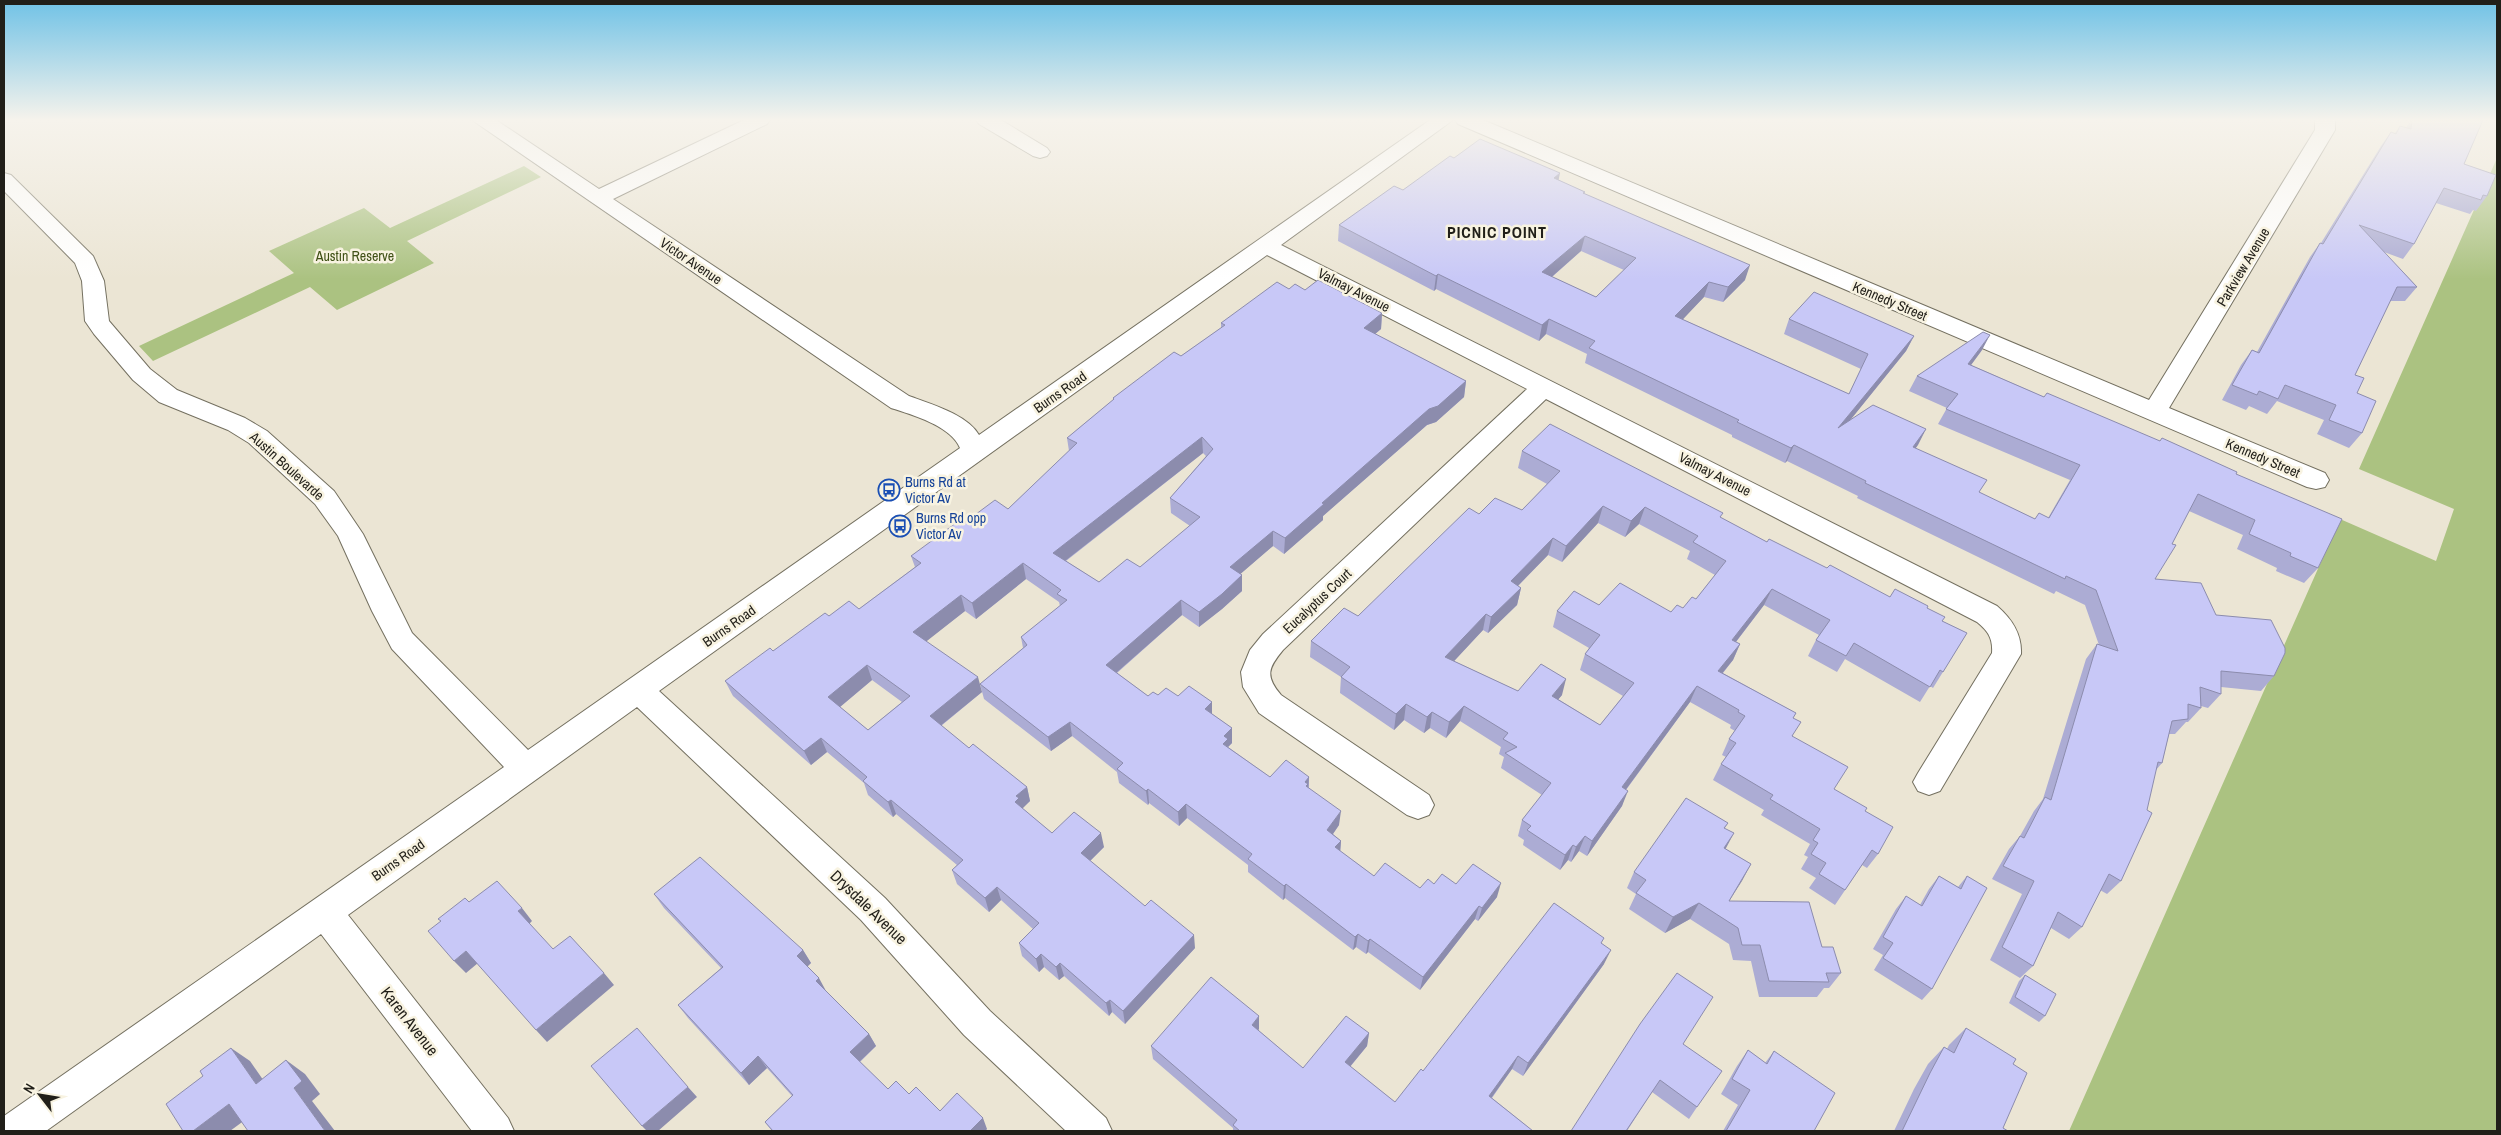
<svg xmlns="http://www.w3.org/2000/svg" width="2501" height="1135" font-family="'Archivo Narrow',sans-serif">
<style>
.green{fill:#abc281}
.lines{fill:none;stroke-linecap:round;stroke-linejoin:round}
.minor-casing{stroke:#747060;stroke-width:2}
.minor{fill:#fff;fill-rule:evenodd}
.wall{fill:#acacd4;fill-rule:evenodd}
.shaded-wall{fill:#8c8cad}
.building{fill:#c8c8f7;stroke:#8c8cad;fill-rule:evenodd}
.labels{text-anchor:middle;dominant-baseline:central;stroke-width:5;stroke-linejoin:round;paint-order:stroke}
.park-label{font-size:14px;fill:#405117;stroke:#f8f3e1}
.street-label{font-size:14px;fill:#211f19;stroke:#f8f3e1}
.transit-label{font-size:14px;fill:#164399;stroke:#f8f3e1;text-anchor:start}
.far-district-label{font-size:16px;font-weight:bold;letter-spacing:1px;fill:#211f19;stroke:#f8f3e1}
.near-street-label{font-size:16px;fill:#211f19;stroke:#f8f3e1}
</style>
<rect width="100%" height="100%" fill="#ebe5d4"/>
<path class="green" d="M2497,158V1131H2069L2340,519L2436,561L2454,509L2359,469Z
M524,166L541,177L407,241L434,263L337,310L310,287L153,361L139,346L294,273L269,251L364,208L390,228Z"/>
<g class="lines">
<g class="minor-casing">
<path id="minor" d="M472,120H496L599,189L744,120H770L767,124L613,199L909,396C930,404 967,414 979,435L1430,120H1453L1281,245L1997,606C2012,619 2022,634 2021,654L1940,791L1929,795L1918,791L1913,782L1918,773L1992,653C1993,638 1988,631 1977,622L1546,399L1283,650C1268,668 1265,676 1281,695L1429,795L1434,805L1429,815L1418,819L1407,815L1259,713L1243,687L1241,672L1250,650L1263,634L1527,389L1267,255L659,691L885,898L990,1011L1106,1118L1112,1131H1066L964,1035L861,920L637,707L348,915L508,1118L514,1131H472L321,934L46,1131H4V1116L504,767L392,649L372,611L338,536L315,504L249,443L228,430L159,402L133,380L94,334L85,321L82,281L75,263L4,191V173L11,175L93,256L104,281L109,321L150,369L177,390L245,418L267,431L334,491L363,534L412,633L528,750L960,448C951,426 913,415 891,408Z
M976,120H1001L1047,148L1050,152L1047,156L1040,158L1033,156L979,124Z
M1455,120H1483L2149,400L2315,130V120H2335V130L2169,408L2325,473L2329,480L2325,487L2316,489L2307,487L1458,124Z"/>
</g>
<use href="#minor" class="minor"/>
</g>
<path class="wall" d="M2411,120H2483L2464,164L2487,196L2476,211L2473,210L2470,214L2436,203L2414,244L2403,259L2384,252L2417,287L2405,301H2390L2355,375L2362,433L2349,448L2317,434L2324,420L2277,401L2267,414L2249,406L2246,410L2222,400L2241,365L2252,350L2257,352L2310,257L2320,243H2321L2381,146L2391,132L2395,133L2400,126L2406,128Z
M1454,158L1559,180L1745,280L1723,302L1704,297L1682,319L1849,394L1861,369L1784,334L1789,319L1914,336L1906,351L1850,420L1926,429L1915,449L1980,493L2035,519L2048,518L2070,480L1938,424L1947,408L1909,391L1917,376L1982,350L1971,365L2044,397L2236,474L2318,568L2304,583L2276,571L2277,568L2237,549L2243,535L2189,511L2172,544L2155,579L2216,615L2274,676L2261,691L2221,687V694L2208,708L2201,706V708L2188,722H2186L2175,734H2169L2162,763L2156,770L2121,881L2107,894L2100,890L2082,927L2069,939L2051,928L2033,966L2020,978L1990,960L2022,894L1992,879L2009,849L2020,836L2034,811L2043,799L2086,659L2097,644L2099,645L2085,605L2056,591L2054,594L1857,498L1858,496L1787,461L1785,463L1732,437V435L1585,363L1587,354L1546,334L1539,341L1436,289L1434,291L1338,241L1339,225L1403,190ZM1581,251L1624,270L1596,297L1552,277Z
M1289,289L1305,290L1382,313L1381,329L1375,334L1466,381L1464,397L1436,422L1427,425L1323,516V520L1284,554L1273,546L1240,574L1242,591L1222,609L1199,627L1182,615L1117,673L1148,696L1158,695L1178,696L1212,714L1232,728V743L1228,747L1270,777H1309V788L1339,825L1333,834L1341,841L1340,851L1374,876L1420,888L1434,884H1456L1497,897L1478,921L1475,919L1420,990L1368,952L1366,954L1356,947L1353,950L1285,898L1283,900L1248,872V865L1187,818L1179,826L1149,803L1148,805L1119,783L1117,772L1072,736L1051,751L984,699L980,684L1023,648L1021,637L1060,606L1059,602L1026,579L976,619L965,611L926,641L982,692L941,726L969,748L1027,787L1030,801L1022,808L1052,833L1104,847L1090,861L1195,948L1125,1024L1112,1012L1109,1016L1064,976L1059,980L1044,967L1039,972L1022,956L1019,943L1033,929L1001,900L989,912L957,884L952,870L957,865L896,814L893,817L868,795L864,783L827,752L811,765L733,696L725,681L829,616L859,609L915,567L911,556L964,523L1008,509L1069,451L1067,438L1113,400V398L1181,356L1221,328V323ZM1203,453L1206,456L1170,498L1171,513L1190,526L1140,567L1099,582L1066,561ZM872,680L902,702L868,730L840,707Z
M1522,451L1721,518L1767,542L1890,597L1927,608L1942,621L1967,633L1933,688L1930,686L1920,702L1845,659L1837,672L1808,656L1816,640L1819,635L1764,605L1736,642L1740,644L1733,660L1723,673L1796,713L1793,718V737L1834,789L1865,811L1878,854L1867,868L1862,865L1835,905L1809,888L1816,878L1801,869L1808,857L1804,855L1810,844L1761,815L1764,810L1713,780L1721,764L1726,757L1722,755L1729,739L1735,731L1730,728L1731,725L1690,702L1626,790L1622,806L1587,856L1579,851L1571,862L1568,860L1560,870L1523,845L1524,840L1518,836L1522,820L1542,795L1501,768L1504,757L1499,754L1501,747L1460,721L1446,738L1430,728L1424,733L1404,720L1394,730L1340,693L1341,677L1310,657L1311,641L1358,616L1479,514L1522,510L1547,484L1518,468ZM1598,523L1625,537L1639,524L1690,551L1687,559L1715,575L1696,599L1683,608L1671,612L1599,605L1557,611L1553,627L1589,648L1585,654L1580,670L1623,696L1600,725L1558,699L1562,695L1518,691L1454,661L1483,630L1488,633L1517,605L1521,588L1518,586L1548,555L1562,562Z
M1728,823L1725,828L1726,849L1751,864L1729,901L1822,947L1841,973L1829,988H1824L1817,997H1759L1751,961L1733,960L1729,944L1690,919L1665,933L1629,909L1636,894L1627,888L1634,872Z
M1939,876L1958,887L1967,876L1932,989L1922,1000L1874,970L1883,955L1873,949L1896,909L1906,896L1920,905L1929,889Z
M654,894L803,950L811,963L807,966L826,991L869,1034L876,1046L860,1062L888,1089L909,1094L940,1111L987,1129L985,1131H772L765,1122L792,1096L767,1068L749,1085L688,1018L678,1005L721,968L664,908Z
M1602,943L1604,964L1523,1076L1512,1069L1492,1098L1533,1131H1233V1128L1153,1059L1151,1046L1259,1029L1258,1030L1303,1068L1369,1033L1367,1046L1350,1067L1395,1102L1423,1071Z
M2025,975L2045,1016L2039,1022L2009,1003L2019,981Z
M1966,1028L2013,1064L2003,1128L2008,1131H1894L1914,1089L1928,1064L1944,1047L1947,1049L1949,1045Z
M1683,1044L1697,1107L1689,1119L1652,1092L1627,1131H1571Z
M1748,1050L1765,1063L1774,1051L1814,1131H1723L1738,1105L1721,1094L1737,1066Z"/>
<path class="shaded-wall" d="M1560,173L1557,188L1554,178Z
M1585,236L1581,251L1539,288L1542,272Z
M1750,265L1745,280L1723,302L1728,287Z
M1438,274L1436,289L1434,291L1436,276Z
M1709,282L1704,297L1671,332L1675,316Z
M1382,313L1381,329L1363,344L1364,328Z
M1549,319L1546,334L1539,341L1542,325Z
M1990,335L1982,350L1960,380L1968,364Z
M1914,336L1906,351L1831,444L1838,428Z
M1466,381L1464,397L1436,422L1427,425L1323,516V520L1284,554L1285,538L1322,503L1429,409Z
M1926,429L1918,445L1905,463L1913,447Z
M1202,437L1203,453L1056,568L1053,553Z
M1794,445L1787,461L1785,463L1791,448Z
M1603,506L1598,523L1562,562L1566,546Z
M1645,507L1639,524L1625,537L1631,521Z
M1273,531V546L1230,583V567Z
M1553,538L1548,555L1507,597L1511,581Z
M1023,563L1026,579L976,619L972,603Z
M1242,575V591L1222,609L1199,627V612Z
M1521,588L1517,605L1488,633L1491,617Z
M1772,589L1764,605L1725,656L1732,640Z
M961,595L965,611L918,648L913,632Z
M1181,600L1182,615L1108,680L1106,665Z
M1486,614L1483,630L1443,673L1445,657Z
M1740,644L1733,660L1711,687L1718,671Z
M867,665L872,680L834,712L828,697Z
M978,677L982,692L934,731L930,716Z
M1566,679L1562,695L1548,712L1552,696Z
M1697,686L1690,702L1616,803L1622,787Z
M1212,702V717L1205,709Z
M1406,704L1404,720L1394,730L1396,714Z
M1464,706L1460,721L1446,738L1449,722Z
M1432,712L1430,728L1424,733L1427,717Z
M1070,722L1072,736L1051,751L1048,737Z
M1232,728V743L1228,747L1223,744L1224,736Z
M821,738L827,752L811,765L804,751Z
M1309,777L1308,791L1305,782Z
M1027,787L1030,801L1022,809L1015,802L1016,796Z
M1148,789L1149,803L1148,805L1146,791Z
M1628,791L1622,806L1587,856L1592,841Z
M891,800L896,814L893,817L888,802Z
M1186,804L1187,818L1179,826L1178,812Z
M1341,811L1339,825L1326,844L1327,830Z
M1101,833L1104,847L1084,867L1081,853Z
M1734,833L1725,850L1724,848Z
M1585,836L1579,851L1571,862L1576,847Z
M1341,841L1340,855L1335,847Z
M1573,845L1568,860L1560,870L1565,855Z
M1751,864L1742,881L1719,917L1729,901Z
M1501,883L1497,897L1478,921L1482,908Z
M1286,884L1285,898L1283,900L1284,886Z
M997,887L1001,900L989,912L985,898Z
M1699,903L1690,919L1665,933L1673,917Z
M1479,906L1475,919L1420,990L1423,977Z
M522,908L532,921L529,924L518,911Z
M1358,934L1356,947L1353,950L1355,937Z
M1194,935L1195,948L1125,1024L1123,1011Z
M1370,939L1368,952L1366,954L1368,941Z
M803,950L811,963L805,969L797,956Z
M1611,950L1604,964L1523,1076L1528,1063Z
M466,951L478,963L466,973L454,961Z
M1041,954L1044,967L1039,972L1036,959Z
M1060,963L1064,976L1059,980L1056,967Z
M604,973L614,985L547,1042L536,1030Z
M819,978L826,991L816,981Z
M1110,1000L1112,1012L1109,1016L1106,1003Z
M1259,1016V1029L1252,1039V1025Z
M1369,1033L1367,1046L1343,1075L1345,1062Z
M869,1034L876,1046L857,1064L850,1052Z
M231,1048L250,1061L275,1097L256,1084Z
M758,1056L767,1068L749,1085L741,1073Z
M1518,1056L1512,1069L1484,1108L1489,1096Z
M286,1060L305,1074L320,1094L312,1101L335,1131H325L294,1088Z
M688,1087L697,1097L658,1131H647L642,1126Z
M229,1104L249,1117L230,1131H193Z
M983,1118L987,1129L985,1131H970Z"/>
<path class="building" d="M2412,120H2483L2464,164L2496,175L2487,196L2483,195L2481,200L2444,188L2414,244L2359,225L2417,287H2397L2355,375L2364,378L2357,393L2376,401L2362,433L2329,420L2336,405L2285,385L2278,399L2259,391L2257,395L2232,385L2252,350L2259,353L2320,243L2323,244L2391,132L2396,134L2400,126L2411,129Z
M1480,139L1560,173L1554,178L1585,192L1583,193L1750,265L1728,287L1709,282L1675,316L1849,394L1868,354L1789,319L1814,292L1914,336L1838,428L1873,405L1926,429L1913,447L1987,480L1979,492L2035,519L2039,513L2049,518L2080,465L1946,409L1958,394L1917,376L1983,332L1990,335L1968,364L2044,397L2047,393L2160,441L2162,438L2237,472L2236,474L2342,519L2318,568L2290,556L2291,553L2249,534L2255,520L2198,494L2172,544L2176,545L2155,579L2201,583L2216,615L2271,620L2285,648V653L2274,676L2221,671V694L2200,687L2201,708L2188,704V719L2172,721L2162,763L2158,762L2147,810L2152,813L2121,881L2109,874L2082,927L2058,912L2033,966L2002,947L2034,881L2003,866L2020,836L2024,838L2045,797L2051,800L2097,644L2118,651L2096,590L2066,576L2065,579L1865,483L1866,481L1794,445L1791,448L1737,422L1739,420L1589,348L1595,341L1549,319L1542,325L1438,274L1436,276L1339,225L1394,186L1403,190L1450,156L1454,158ZM1585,236L1636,258L1596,297L1542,272Z
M1318,280L1382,313L1364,328L1466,381L1438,406L1429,409L1322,503L1324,504L1285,538L1273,531L1230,567L1242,575L1222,594L1199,612L1181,600L1106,665L1148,696L1153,692L1158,695L1166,688L1178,696L1189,686L1212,702L1205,709L1232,728L1224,736L1228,739L1223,744L1270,777L1286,760L1309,777L1305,782L1308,784L1306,786L1341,811L1327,830L1341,841L1335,847L1374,876L1385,863L1420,888L1428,879L1434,884L1442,874L1456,884L1473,864L1501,883L1482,908L1479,906L1423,977L1370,939L1368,941L1358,934L1355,937L1286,884L1284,886L1248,859L1252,854L1186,804L1178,812L1148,789L1146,791L1117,769L1123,763L1070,722L1048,737L980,684L1027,645L1021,637L1067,600L1057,594L1061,590L1023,563L972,603L961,595L913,632L978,677L930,716L969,748L973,744L1027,787L1016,796L1019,798L1015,802L1052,833L1074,812L1101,833L1081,853L1145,906L1151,900L1194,935L1123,1011L1110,1000L1106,1003L1060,963L1056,967L1041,954L1036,959L1019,943L1039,923L997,887L985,898L952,870L963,860L891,800L888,802L863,781L867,777L821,738L804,751L725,681L770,648L773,651L825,613L829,616L849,601L859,609L921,563L911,556L960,520L964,523L995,500L1008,509L1077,443L1067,438L1114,399L1113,398L1174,352L1181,356L1225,325L1221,323L1277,282L1289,289L1295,284L1305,290ZM1202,437L1213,449L1170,498L1200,517L1140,567L1127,559L1099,582L1053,553ZM867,665L910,696L868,730L828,697Z
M1550,424L1723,513L1720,517L1767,542L1769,539L1827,568L1830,565L1890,597L1895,589L1928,606L1927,608L1945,617L1942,621L1967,633L1943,672L1940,670L1930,687L1854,643L1846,656L1816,640L1830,620L1772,589L1732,640L1740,644L1718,671L1796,713L1793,718L1801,722L1792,736L1848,767L1834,789L1867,808L1865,811L1893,827L1878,854L1872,850L1845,890L1819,874L1826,863L1811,854L1818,843L1813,840L1820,829L1770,799L1773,795L1721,764L1736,743L1729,739L1745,716L1738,712L1739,710L1697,686L1622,787L1628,791L1592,841L1585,836L1576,847L1573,845L1565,855L1527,830L1531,826L1522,820L1551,783L1505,753L1517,747L1503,739L1508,733L1464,706L1449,722L1432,712L1427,717L1406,704L1396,714L1341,677L1350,667L1311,641L1344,608L1358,616L1469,508L1479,514L1495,498L1522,510L1560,471L1522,451ZM1603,506L1631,521L1645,507L1698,536L1693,542L1726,561L1696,599L1692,597L1683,608L1677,605L1671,612L1620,583L1599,605L1574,591L1557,611L1600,635L1585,654L1634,683L1600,725L1552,696L1566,679L1541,664L1518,691L1445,657L1486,614L1491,617L1521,588L1511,581L1553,538L1566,546Z
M1686,798L1728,823L1724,828L1734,833L1724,848L1751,864L1729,901L1809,902L1822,947H1833L1841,973H1826L1829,982L1769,981L1760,945H1742L1738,928L1699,903L1673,917L1636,893L1646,880L1634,872Z
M700,857L803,950L797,956L819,978L816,981L869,1034L850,1052L888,1089L896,1081L909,1094L916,1087L940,1111L957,1093L983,1118L970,1131H773L765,1122L793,1095L758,1056L741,1073L678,1005L723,967L654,894Z
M1939,876L1961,889L1967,876L1987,888L1932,989L1883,958L1893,943L1883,937L1906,896L1922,906Z
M497,881L522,908L518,911L553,949L570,936L604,973L536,1030L466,951L454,961L428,931L441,921L438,919L465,898L469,902Z
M1554,903L1604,938L1601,943L1611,950L1528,1063L1518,1056L1489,1096L1533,1131H1456L1455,1130L1454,1131H1240L1233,1125L1237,1120L1151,1046L1211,977L1259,1016L1252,1025L1303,1068L1346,1016L1369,1033L1345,1062L1395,1102L1421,1069L1423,1071Z
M1677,973L1713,997L1683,1044L1722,1071L1697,1107L1660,1080L1626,1131H1571L1640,1024Z
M2025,975L2056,994L2045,1016L2015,997Z
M637,1028L688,1087L642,1126L591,1066Z
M1966,1028L2016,1059L2013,1064L2027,1073L2003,1128L2008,1131H1902L1930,1073L1944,1047L1954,1053Z
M231,1048L256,1084L286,1060L302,1081L294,1088L325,1131H248L229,1104L193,1131H183L166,1104L203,1076L200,1071Z
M1748,1050L1767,1064L1774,1051L1835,1093L1814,1131H1726L1750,1090L1732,1079Z"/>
<linearGradient id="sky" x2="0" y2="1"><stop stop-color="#70c2e6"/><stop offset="0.43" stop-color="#f6f3ec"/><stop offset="1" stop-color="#f6f3ec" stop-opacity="0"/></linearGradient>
<rect width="2501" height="279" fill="url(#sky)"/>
<defs>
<g id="bus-ring" transform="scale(1.125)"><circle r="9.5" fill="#f8f3e1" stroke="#1a4fb4" stroke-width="1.5"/><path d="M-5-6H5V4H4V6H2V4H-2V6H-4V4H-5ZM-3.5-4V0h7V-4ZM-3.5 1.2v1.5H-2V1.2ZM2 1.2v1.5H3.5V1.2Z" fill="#1a4fb4"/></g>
</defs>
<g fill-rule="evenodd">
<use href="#bus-ring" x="889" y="490"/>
<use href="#bus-ring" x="900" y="526"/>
</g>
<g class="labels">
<g class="park-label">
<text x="355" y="256">Austin Reserve</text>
</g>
<g class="street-label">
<text transform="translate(691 261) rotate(34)">Victor Avenue</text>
<text transform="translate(2243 267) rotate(-59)">Parkview Avenue</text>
<text transform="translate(1354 290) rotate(27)">Valmay Avenue</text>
<text transform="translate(1890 301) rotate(23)">Kennedy Street</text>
<text transform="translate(1060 392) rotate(-35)">Burns Road</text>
<text transform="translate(2263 458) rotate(23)">Kennedy Street</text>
<text transform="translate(287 466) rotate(42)">Austin Boulevarde</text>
<text transform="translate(1715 474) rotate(27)">Valmay Avenue</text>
<text transform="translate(1317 601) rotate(-43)">Eucalyptus Court</text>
<text transform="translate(729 626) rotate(-35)">Burns Road</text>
<text transform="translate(398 860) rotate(-35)">Burns Road</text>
</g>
<g class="transit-label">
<text x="905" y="482">Burns Rd at<tspan x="905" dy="16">Victor Av</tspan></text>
<text x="916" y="518">Burns Rd opp<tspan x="916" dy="16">Victor Av</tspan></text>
</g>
<g class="far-district-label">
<text x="1497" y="232">PICNIC POINT</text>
</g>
<g class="near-street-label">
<text transform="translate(869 907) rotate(44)">Drysdale Avenue</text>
<text transform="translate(410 1021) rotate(52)">Karen Avenue</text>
</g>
</g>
<rect width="2501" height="1135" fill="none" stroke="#211f19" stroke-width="10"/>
<g transform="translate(40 1095) rotate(301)" stroke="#f8f3e1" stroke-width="4" paint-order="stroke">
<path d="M0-4L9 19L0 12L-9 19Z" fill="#211f19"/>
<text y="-8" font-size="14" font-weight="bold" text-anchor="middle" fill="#211f19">N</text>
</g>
</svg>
